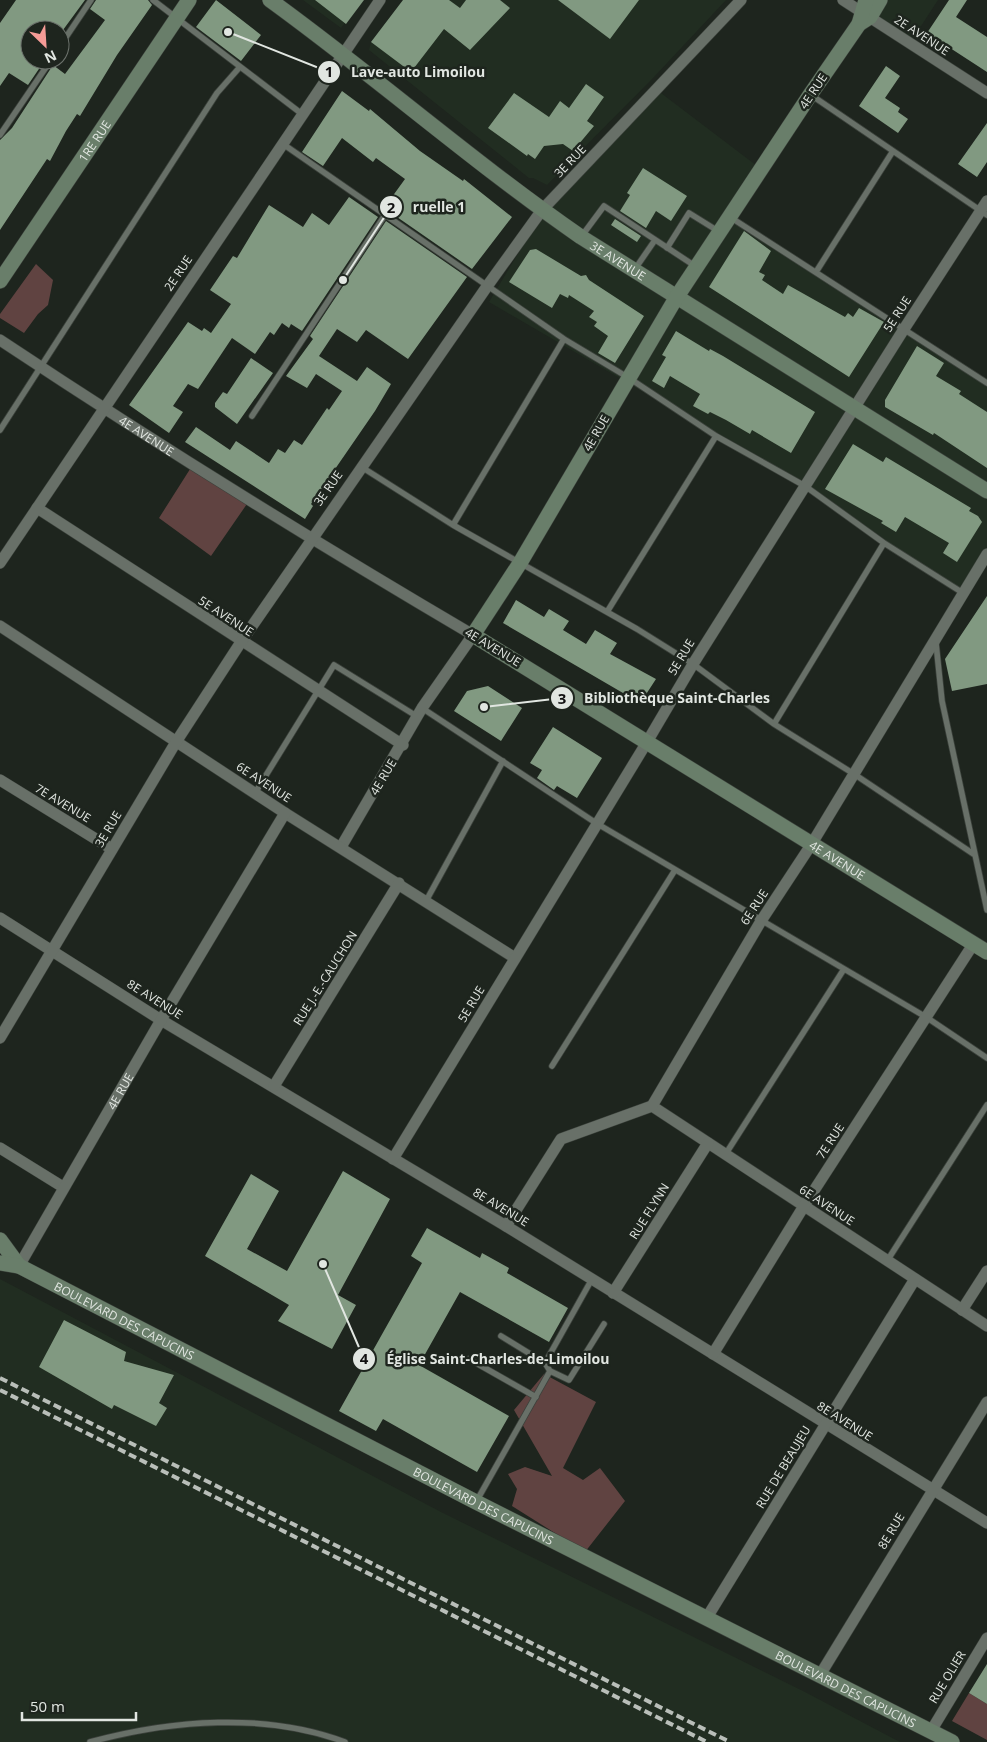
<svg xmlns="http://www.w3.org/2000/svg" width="987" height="1742" font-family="'Open Sans',sans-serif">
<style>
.built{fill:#212d21}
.green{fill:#604341}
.building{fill:#819981}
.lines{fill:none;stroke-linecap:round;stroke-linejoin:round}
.lane-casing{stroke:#3c423c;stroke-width:7}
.street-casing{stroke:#3c423c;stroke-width:12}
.secondary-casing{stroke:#3c423c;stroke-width:16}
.lane{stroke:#687068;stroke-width:5.5}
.street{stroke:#687068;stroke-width:11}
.secondary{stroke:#697e6a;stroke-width:15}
.rail{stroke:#b9beb9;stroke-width:4;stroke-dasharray:8 4;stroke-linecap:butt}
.labels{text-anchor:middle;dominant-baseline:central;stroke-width:5;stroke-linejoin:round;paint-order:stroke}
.street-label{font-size:12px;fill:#e1e6e1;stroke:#1e251e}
.leader{fill:none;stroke:#e1e6e1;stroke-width:2}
.callout-dot{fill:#e1e6e1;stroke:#1e251e;stroke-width:2}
.mark-label{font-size:15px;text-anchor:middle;font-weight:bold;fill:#111}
.callout-label{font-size:14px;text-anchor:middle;font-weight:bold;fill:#e1e6e1;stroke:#1e251e;stroke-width:5;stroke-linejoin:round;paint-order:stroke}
</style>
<rect width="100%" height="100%" fill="#1e251e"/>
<path class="built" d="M303,0H363L341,28Z
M403,0H726L653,78L547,185L533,178H529L369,50L371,42Z
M880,0H938L910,43L870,17Z
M657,90L761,169L730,216L987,383V553L962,591L884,543L805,486L489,302L543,212Z
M0,1279L441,1512L805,1692L900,1742H0Z"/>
<path class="green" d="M36,264L53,280L48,305L38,314L24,333L0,318V314Z
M192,466L249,501L211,556L159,518Z
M544,1374L596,1402L563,1468L583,1480L600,1468L625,1501L585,1552L512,1506L517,1489L508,1474L525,1467L552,1476L514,1410Z
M969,1693L987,1704V1740L952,1721Z"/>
<path class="building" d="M16,0H85L63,30H30V60H45L28,85L9,73L0,86V23Z
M96,0H148L152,5L117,55L80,116L77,114L66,131L50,161L47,159L0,230V140L12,128L53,65L65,74L105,20L90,9Z
M216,0L261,35L241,61L196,27Z
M315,0H364L346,24Z
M403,0H449L460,8L466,0H500L510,8L470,50L444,29L411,72L371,42Z
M558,0H639L610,39Z
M949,0H967L956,17L987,37V72L927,33Z
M886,66L900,76L885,98L900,108L898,112L908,119L898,133L859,106Z
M586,84L604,97L587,121L594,126L573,151L563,144L544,146L535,159L528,154L527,156L488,128L514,93L549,117L560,101L569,108Z
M342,91L369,111L370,109L420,151L463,181L464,179L512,217L472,269L384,208L405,179L376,158L373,162L342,138L323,166L302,152Z
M987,123V162L977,177L958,164Z
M643,168L687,196L671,221L656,211L646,228L620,211L630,195L627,193Z
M349,197L378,217L302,331L291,324L289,328L282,323L274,335L270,332L255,354L232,338L198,389L188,384L173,406L183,412L169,433L129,405L188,322L202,331L204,328L211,333L231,304L210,290L233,256L237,258L269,205L303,227L312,213L329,225Z
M615,219L641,236L637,242L611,225Z
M386,221L467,277L408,359L366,330L357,342L337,329L319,356L357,381L367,367L391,384L375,411L311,504L313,506L305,519L185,442L196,427L230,450L236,441L269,463L278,449L285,453L294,440L302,445L327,408L329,410L342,391L316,374L307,388L286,376L313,339L310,336Z
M744,231L771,251L759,272L765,275L762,280L783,294L788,285L845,317L848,313L853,317L859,308L884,322L849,377L709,287Z
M536,249L581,276L586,275L589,280L644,316L615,363L598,353L608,336L594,326L597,322L589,317L594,311L569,295L568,298L560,294L552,308L509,282L530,250Z
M676,331L709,351L710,349L723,356L815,412L791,453L752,430L750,434L726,420L710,412L708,414L693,406L700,394L670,376L664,388L652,381L666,357L662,355Z
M917,346L944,363L936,376L961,391L959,394L987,412V468L934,433L933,435L885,407V400Z
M251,358L273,373L237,424L215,407V403L223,392L227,394Z
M853,444L883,462L886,457L971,508L969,511L978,516L982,522L957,562L943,553L949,543L905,517L896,532L881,523L883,521L825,489Z
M987,596V684L952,691L945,659Z
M516,600L544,617L549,609L569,621L563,630L586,644L595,630L617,643L610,654L656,679L643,699L635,700L503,623Z
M488,686L522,708L501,741L454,711L467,691Z
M553,727L602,758L577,798L557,786L554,790L537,778L542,770L530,763Z
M343,1171L390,1199L338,1295L356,1305L332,1349L278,1321L289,1305L205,1256L251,1174L279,1191L247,1249L287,1271Z
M427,1228L480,1258L482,1253L509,1268L507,1273L568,1308L549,1342L460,1292L419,1365L509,1416L477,1472L383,1419L376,1431L339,1411L422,1263L411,1256Z
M64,1320L126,1352L124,1361L174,1375L159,1403L167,1408L156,1426L114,1405L112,1409L39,1367Z
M987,1664V1704L969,1693Z"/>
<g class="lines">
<g class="lane-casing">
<path id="lane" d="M153,0L302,114
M60,46L91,0
M811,95L987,215
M0,135L51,60
M283,144L564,339L629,378L716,436L805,486L884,543L963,593
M730,217L987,383
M581,237L604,206L695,266
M667,248L689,213L718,231
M635,269L655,240
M816,272L893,151
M252,416L385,215
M0,430L217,93L239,68
M360,466L453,525L637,629L693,664L774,724L854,774L975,855
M453,525L564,339
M607,612L716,436
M936,643L942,701L987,910
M422,708L596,823L926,1017L987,1058
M774,724L884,543
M255,793L334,665L418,717
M426,901L503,761
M552,1066L675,870
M725,1155L844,969
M887,1261L987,1105
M501,1336L545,1363
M469,1359L536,1397
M550,1371L569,1380L604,1324
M476,1502L550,1371L545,1363L592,1279
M90,1742C171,1720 265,1712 345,1742"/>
</g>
<g class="street-casing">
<g id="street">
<path d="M843,0L987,93"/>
<path id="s1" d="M0,340C155,443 313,541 473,635L422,708L341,847"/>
<path d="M37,508L403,745"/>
<path d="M0,563L380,0"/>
<path d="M0,626L285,813L515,958"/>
<path d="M0,780L112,849"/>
<path d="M0,918L161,1020L506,1226L987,1523"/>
<path d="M0,1038L176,742L241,642L488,285L542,210L741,0"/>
<path d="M274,1086L399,883"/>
<path d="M652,1106L987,1326"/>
<path d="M0,1148L63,1187"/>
<path d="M393,1159L647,742L693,664L904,329L987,201"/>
<path d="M506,1226L561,1139L652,1106L761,921L811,845L987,554"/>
<path id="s2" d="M19,1266L161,1020L285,813"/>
<path d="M613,1293L708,1143"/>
<path d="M962,1310L987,1271"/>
<path d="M713,1354L804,1206L974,943"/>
<path d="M706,1619L915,1279"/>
<path d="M820,1675L987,1402"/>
<path d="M931,1731L987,1638"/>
</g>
</g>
<g class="secondary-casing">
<g id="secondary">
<path id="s3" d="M270,0C375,76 474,163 581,237L987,491"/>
<path id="s4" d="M880,0L870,17L859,24L810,95L676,298L520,563L473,635L987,952"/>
<path d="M859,24L866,0"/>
<path id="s5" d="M0,281L189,0"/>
<path d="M0,1240L19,1266"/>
<path id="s6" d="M0,1263L19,1266L476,1502L952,1742"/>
</g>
</g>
<use href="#lane" class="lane"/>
<use href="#street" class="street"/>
<use href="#secondary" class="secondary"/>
<path class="rail" d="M0,1378L730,1742
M0,1390L707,1742"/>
</g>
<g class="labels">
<g class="street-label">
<text transform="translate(922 35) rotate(33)">2E AVENUE</text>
<text transform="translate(813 91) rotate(-56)">4E RUE</text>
<text stroke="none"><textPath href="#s5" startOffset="169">1RE RUE</textPath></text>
<text transform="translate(570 161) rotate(-46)">3E RUE</text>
<text stroke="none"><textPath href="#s3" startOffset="435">3E AVENUE</textPath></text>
<text transform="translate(178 273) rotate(-56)">2E RUE</text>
<text transform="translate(897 314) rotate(-57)">5E RUE</text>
<text transform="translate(596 433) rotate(-60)">4E RUE</text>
<text stroke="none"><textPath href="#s1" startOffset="175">4E AVENUE</textPath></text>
<text transform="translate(328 488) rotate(-55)">3E RUE</text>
<text transform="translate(226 616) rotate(33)">5E AVENUE</text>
<text transform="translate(493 647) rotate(31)">4E AVENUE</text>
<text transform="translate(681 657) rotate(-59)">5E RUE</text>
<text transform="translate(383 777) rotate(-59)">4E RUE</text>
<text transform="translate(264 782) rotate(33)">6E AVENUE</text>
<text transform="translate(63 803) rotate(31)">7E AVENUE</text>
<text transform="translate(108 829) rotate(-59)">3E RUE</text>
<text stroke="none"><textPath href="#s4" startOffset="1184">4E AVENUE</textPath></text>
<text transform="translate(754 907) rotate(-57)">6E RUE</text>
<text transform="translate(325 978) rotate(-58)">RUE J.-E.-CAUCHON</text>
<text transform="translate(155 999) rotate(32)">8E AVENUE</text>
<text transform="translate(471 1004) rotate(-59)">5E RUE</text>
<text stroke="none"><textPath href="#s2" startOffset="202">4E RUE</textPath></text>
<text transform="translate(830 1141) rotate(-57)">7E RUE</text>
<text transform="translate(827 1205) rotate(33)">6E AVENUE</text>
<text transform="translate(501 1207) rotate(31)">8E AVENUE</text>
<text transform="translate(649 1211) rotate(-58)">RUE FLYNN</text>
<text stroke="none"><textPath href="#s6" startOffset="138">BOULEVARD DES CAPUCINS</textPath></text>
<text transform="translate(845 1421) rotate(32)">8E AVENUE</text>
<text transform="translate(783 1467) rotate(-59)">RUE DE BEAUJEU</text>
<text stroke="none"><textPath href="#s6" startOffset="542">BOULEVARD DES CAPUCINS</textPath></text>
<text transform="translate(891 1531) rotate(-59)">8E RUE</text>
<text transform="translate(947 1677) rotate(-59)">RUE OLIER</text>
<text stroke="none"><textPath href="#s6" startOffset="948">BOULEVARD DES CAPUCINS</textPath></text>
</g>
</g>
<path class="leader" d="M228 32L329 72M343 280L391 207M484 707L562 698M323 1264L364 1359"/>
<g class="callout-dot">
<circle cx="228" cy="32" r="5"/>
<circle cx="343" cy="280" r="5"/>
<circle cx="484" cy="707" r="5"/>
<circle cx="323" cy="1264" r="5"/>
<circle cx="329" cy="72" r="12"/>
<circle cx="391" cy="207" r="12"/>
<circle cx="562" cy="698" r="12"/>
<circle cx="364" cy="1359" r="12"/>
</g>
<g class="mark-label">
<text x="329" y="77">1</text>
<text x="391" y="213">2</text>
<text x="562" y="704">3</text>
<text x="364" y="1364">4</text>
</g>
<g class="callout-label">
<text x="418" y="77">Lave-auto Limoilou</text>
<text x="439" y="212">ruelle 1</text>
<text x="677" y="703">Bibliothèque Saint-Charles</text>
<text x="498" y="1364">Église Saint-Charles-de-Limoilou</text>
</g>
<g transform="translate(45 45) rotate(155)"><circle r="24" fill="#1e251e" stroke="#6c726c"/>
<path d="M0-4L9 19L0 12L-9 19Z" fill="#f59b96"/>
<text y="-8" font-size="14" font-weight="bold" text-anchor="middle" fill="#e1e6e1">N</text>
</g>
<path d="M22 1712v8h114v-8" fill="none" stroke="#e1e6e1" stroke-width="2.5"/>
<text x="30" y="1712" font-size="15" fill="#e1e6e1" stroke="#1e251e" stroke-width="4" paint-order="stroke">50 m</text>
</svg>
